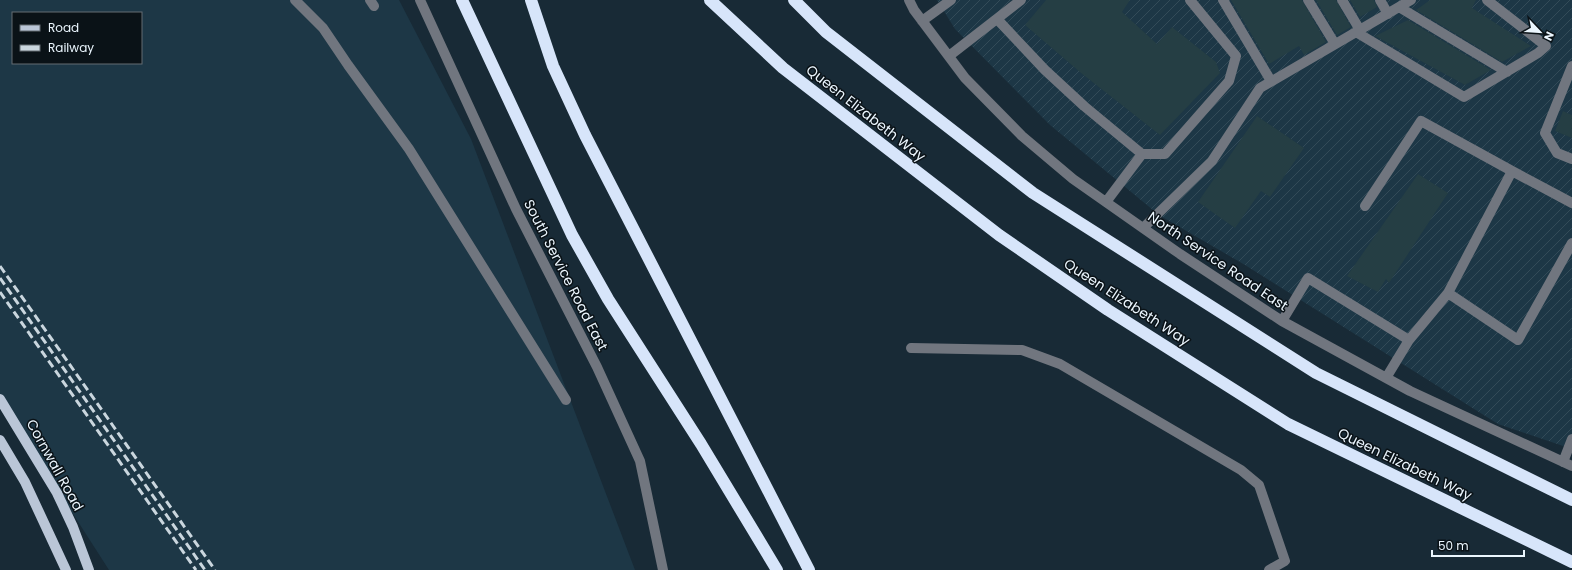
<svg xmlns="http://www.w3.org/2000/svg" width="1572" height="570" font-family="Poppins,sans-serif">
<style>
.built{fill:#1d3746;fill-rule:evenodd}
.industrial{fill:url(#industrial-furrows)}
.building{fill:#253e44}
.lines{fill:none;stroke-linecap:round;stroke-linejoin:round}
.minor{stroke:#71767f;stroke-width:10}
.major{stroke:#bac6d7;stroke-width:10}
.highway{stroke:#d7e5fa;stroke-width:12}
.rail{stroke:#cad6de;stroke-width:3;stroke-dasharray:8 4;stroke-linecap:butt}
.labels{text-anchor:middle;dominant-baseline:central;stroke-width:3;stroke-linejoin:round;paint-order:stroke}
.street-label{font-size:14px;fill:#ebf6fe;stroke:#0a1217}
</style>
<defs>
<pattern id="industrial-furrows" width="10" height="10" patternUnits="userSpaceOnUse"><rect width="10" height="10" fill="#1d3746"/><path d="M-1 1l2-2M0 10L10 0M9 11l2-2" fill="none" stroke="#334b58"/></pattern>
</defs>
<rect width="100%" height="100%" fill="#182a36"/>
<path class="built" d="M0,0H399L471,139L635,570H109L0,400ZM13,13H141V63H13Z"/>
<path class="industrial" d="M937,0H1572V449L1498,424L1245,265L1159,215L1050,125L955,29Z"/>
<path class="building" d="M1046,0H1130L1122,12L1157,44L1172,27L1216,62L1220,73L1160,135L1081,73L1025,25Z
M1231,0H1302L1326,42L1304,55L1299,46L1269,64Z
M1316,0H1336L1351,27L1337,35Z
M1350,0H1374L1377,7L1360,17Z
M1430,0H1476L1472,8L1531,46L1502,62L1416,10Z
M1408,20L1491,70L1465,85L1375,36Z
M1563,111L1572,115V138L1555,131Z
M1257,116L1304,148L1270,197L1261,191L1235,228L1198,202Z
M1418,174L1448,193L1389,283L1386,279L1378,292L1347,276Z"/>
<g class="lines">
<path class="minor" d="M295,0L323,28L348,65L409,149L566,400
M370,0L374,6
M420,0L516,209L597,367L640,461L663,570
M909,0L914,10L965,78L1022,136L1073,179L1180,254L1282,321L1410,391L1572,466
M1223,0L1271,81
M1308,0L1335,44
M1342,0L1360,30
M1380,0L1388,14
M1399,7L1507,72
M997,19L1045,70L1084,106L1142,154
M922,21L951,0
M1356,32L1464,97L1538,53L1546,46L1487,0
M949,56L1021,0
M1572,66L1545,133L1557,153L1572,159
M1106,202L1142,154H1165L1229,81L1236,56L1190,0
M1365,206L1421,121L1512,171
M1143,228L1212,161L1260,88L1411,0
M1448,293L1518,340L1572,243
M1282,321L1308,278L1409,340
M911,348L1022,350L1060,364L1241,470L1259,485L1285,561L1269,570
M1386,378L1409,340L1448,293L1512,171L1572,203
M1563,462L1572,439"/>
<path class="major" d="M0,399L57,493L73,527L89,570
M0,440L25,482L66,570"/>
<path class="highway" d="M462,0L572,235L608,299L701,444L777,570
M531,0L553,66L585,135L809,570
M710,0L783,68L999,235L1108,310L1288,424L1572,562
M794,0L826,32L1033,193L1316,373L1572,500"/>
<path class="rail" d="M0,266L215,570
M0,278L205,570
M0,292L196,570"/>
</g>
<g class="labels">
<g class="street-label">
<text transform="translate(866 113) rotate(38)">Queen Elizabeth Way</text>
<text transform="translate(1218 261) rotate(34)">North Service Road East</text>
<text transform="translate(566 275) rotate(63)">South Service Road East</text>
<text transform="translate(1127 302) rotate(33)">Queen Elizabeth Way</text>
<text transform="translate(1405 464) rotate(26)">Queen Elizabeth Way</text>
<text transform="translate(55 465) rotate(61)">Cornwall Road</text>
</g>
</g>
<rect x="12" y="12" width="130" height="52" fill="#0a1217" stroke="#646d73"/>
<rect x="20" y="25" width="20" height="6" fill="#bac6d7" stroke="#646d73"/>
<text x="48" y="32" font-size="12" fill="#ebf6fe">Road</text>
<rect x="20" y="45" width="20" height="6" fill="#cad6de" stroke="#646d73"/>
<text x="48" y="52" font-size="12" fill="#ebf6fe">Railway</text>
<g transform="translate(1540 32) rotate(115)" stroke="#0a1217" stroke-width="3" paint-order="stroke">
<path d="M0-3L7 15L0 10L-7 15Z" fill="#ebf6fe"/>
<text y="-6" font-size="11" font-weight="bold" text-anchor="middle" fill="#ebf6fe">N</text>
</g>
<path d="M1432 550v6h92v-6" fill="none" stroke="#ebf6fe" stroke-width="2"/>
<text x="1438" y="550" font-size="12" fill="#ebf6fe" stroke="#0a1217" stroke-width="3" paint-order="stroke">50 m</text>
</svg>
